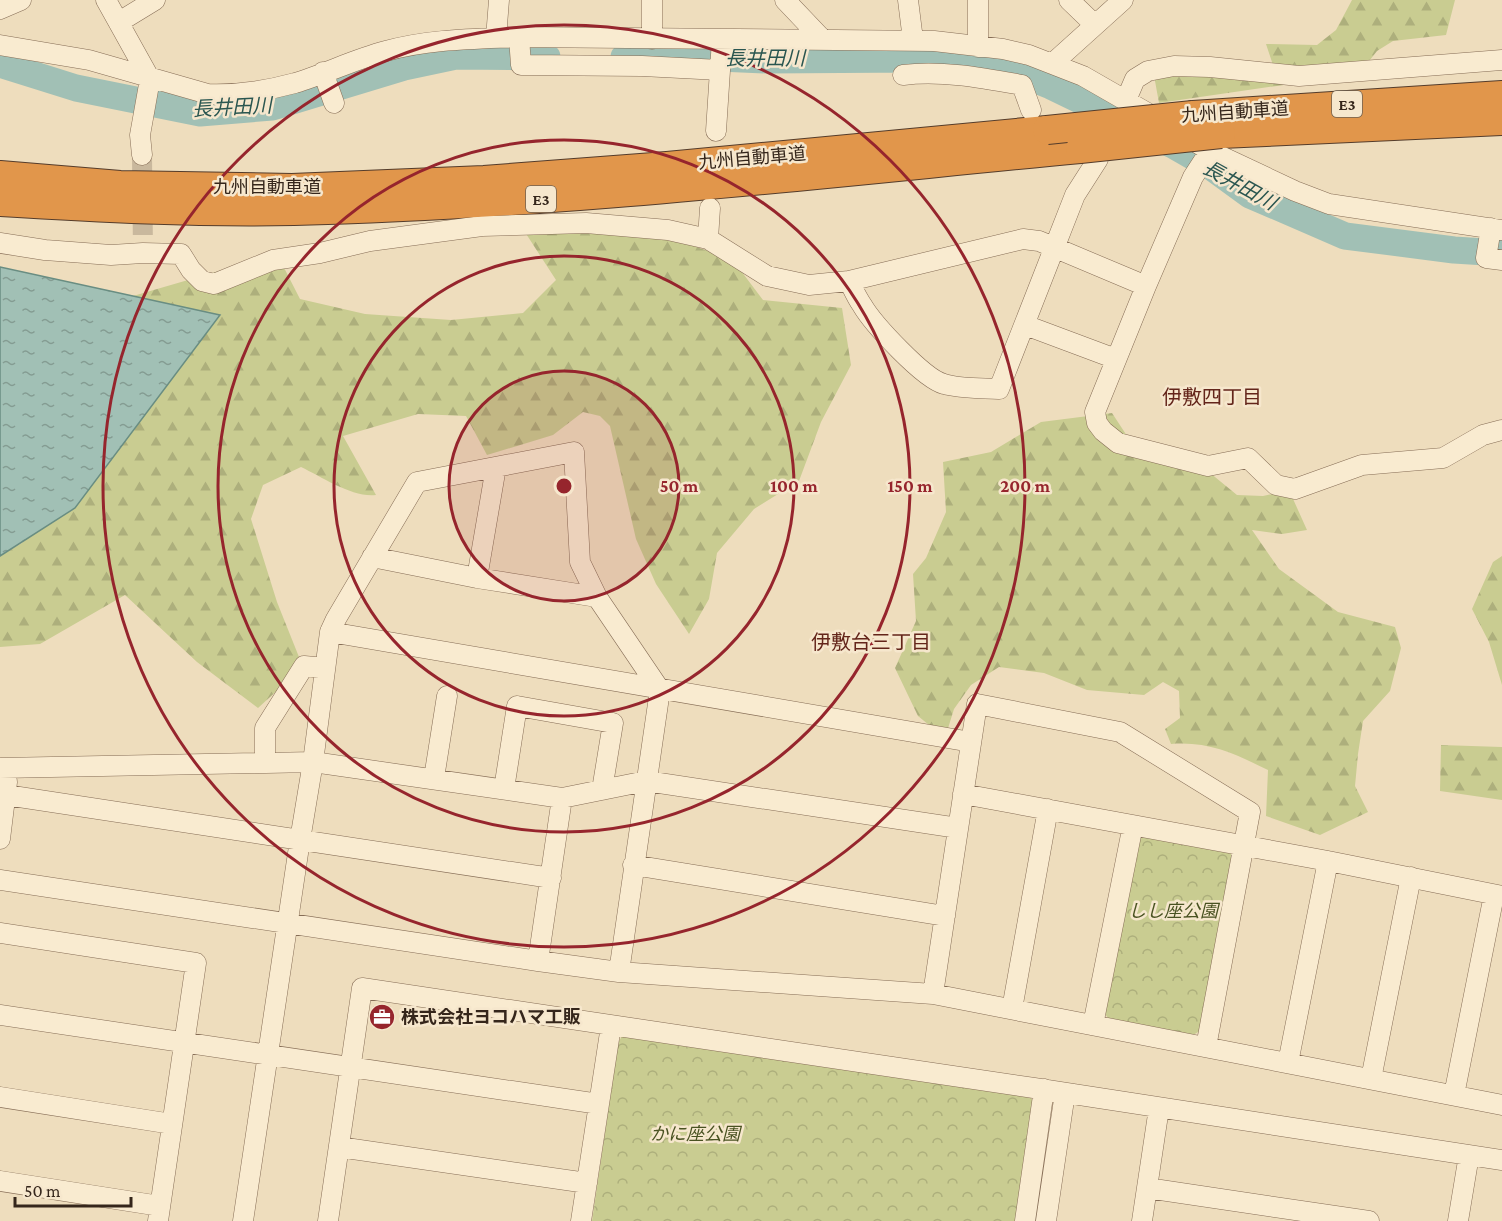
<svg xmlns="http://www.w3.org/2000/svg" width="1502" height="1221" font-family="'Crimson Pro','Noto Sans JP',serif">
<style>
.forest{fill:url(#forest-firs)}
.park{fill:url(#park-crowns)}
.water{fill:url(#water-ripples);stroke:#698d82;stroke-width:1.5}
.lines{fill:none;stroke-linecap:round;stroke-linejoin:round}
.river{stroke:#a1c0b5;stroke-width:27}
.minor-tunnel{stroke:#c9b89d;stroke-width:20;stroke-dasharray:20 10;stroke-linecap:butt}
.minor-casing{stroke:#866d56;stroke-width:21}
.highway-casing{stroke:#543c2b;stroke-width:30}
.minor{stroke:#f9ebd0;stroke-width:20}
.highway{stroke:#e1964b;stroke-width:28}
.highway-bridge-casing{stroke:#543c2b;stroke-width:30;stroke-linecap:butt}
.highway-bridge{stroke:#e1964b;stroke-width:28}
.ring{fill:none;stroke:#96252d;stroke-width:3}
.labels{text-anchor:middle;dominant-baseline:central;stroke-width:5;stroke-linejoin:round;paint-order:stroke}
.shield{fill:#f6e7cd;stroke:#6f6050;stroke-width:1.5}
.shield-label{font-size:16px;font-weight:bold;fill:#35261b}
.street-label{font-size:18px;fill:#35261b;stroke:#f6e7cd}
.park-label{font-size:18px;font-style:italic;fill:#495221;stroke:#f6e7cd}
.poi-label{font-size:18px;font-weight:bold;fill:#35261b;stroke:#f6e7cd;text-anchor:start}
.water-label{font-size:20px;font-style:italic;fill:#2a5650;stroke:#f6e7cd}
.neighbourhood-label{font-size:20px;fill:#63251a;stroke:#f6e7cd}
.centre{fill:#96252d;stroke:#f6e7cd;stroke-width:3}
.ring-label{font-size:18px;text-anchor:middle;font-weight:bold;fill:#96252d;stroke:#f6e7cd;stroke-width:5;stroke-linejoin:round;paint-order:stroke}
</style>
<defs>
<pattern id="forest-firs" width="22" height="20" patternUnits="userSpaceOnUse" patternTransform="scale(1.5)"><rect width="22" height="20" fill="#c9cc91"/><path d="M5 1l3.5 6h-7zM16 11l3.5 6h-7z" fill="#adaf7c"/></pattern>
<pattern id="park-crowns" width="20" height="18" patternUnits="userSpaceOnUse" patternTransform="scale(1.5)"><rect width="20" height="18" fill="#c9cc91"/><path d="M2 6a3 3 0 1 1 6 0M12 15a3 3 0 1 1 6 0" fill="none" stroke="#adaf7c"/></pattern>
<pattern id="water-ripples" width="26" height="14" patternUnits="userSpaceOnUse" patternTransform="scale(1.5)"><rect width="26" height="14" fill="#a1c0b5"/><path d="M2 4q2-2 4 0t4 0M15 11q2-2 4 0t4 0" fill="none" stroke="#849c92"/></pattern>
</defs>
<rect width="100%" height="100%" fill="#eeddbd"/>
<path class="forest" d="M1352,0H1455L1446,35L1393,41L1377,51L1359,74L1159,103L1153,70L1274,68L1266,44L1317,45L1336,30Z
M521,226L664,236L732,259L763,300L842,308L851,365L821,422L799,481L754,509L717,553L709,599L689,634L656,584L636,539L610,426L600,416L583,412L553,435L487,455L466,416L418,414L343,436L376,495C353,498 322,477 301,467L263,485L251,519L277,602L303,667L258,708L197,662L125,595L40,644L0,647V556L22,543L220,316L133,296L277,254L300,299L365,314L451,320L523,313L556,280Z
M1112,413L1133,445L1204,468L1237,495L1263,496L1289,490L1307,530L1282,534L1252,530L1279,569L1338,612L1395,627L1401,648L1390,691L1363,721L1358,754L1355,786L1368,812L1320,835L1266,816L1268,770C1235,754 1209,741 1171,744L1165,729L1180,718L1179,691L1163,682L1144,695L1087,690L1044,673L999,667L971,685L954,709L945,738L918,716L895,668L916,621L913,574L926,558L946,512L943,462L991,452L1041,422Z
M1502,556V685L1489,642L1472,609L1493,562Z
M1441,745L1502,747V800L1440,791Z"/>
<path class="park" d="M1145,835L1230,852L1234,860L1200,1031L1193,1035L1108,1018L1103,1011L1137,840Z
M622,1036L1030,1096L1035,1105L1016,1221H592L618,1043Z"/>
<path class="water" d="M0,267L220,315L75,508L0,556Z"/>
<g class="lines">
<path class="river" d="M624,57H696L766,60L916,59L1001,66L1051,86L1173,145L1213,168L1250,195L1345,236L1454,250L1502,253
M0,64L76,88L200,113L272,107L404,67L456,56L547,57"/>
<path class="minor-tunnel" d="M142,155L143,253"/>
<g class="minor-casing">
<path id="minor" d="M106,0L150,79L140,135L142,155
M652,0V39
M785,0L822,39
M908,0L913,40
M1069,0L1095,25
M0,9L21,0
M119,22L155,0
M519,37L521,65L642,66L720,70
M496,38L499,0
M0,45L89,60L208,94C238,95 266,91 295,83C325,74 355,59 386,51C429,39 474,39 519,37L934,41L1003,49L1029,55L1083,76L1158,119
M978,47V0
M1052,64L1123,0
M323,72L334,103
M903,75C941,70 983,78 1022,85
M1022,85L1031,110
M1126,100L1135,79L1148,71L1174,66L1210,67L1299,76L1502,60
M716,131L722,40
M1186,136L1210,151L1295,191L1329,204L1502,230
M1491,228L1486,258L1502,260
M708,239L710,208
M0,243L45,250L111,255L143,253L181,254L191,270L202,281L214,284L273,260L320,253L370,241L482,226L586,223L668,230L708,239L767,276L809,285L849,281L1023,239L1039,241L1146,286L1193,177L1210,151
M849,281C853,289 857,298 862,305C873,324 924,379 944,384C961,389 982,388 999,389L1075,195L1098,159
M1146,286L1095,412L1097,423L1103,431L1118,443L1208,466L1248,458L1276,485L1295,489L1362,465L1443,458L1483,435L1502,430
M1025,325L1116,359
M372,557L477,578L597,597
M477,578L496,467
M330,632L971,742
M265,762V728L304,666L325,668
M0,768L313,762L562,798L646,781L958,828
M434,778L447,696
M504,789L517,706L613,723L602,790
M963,794L1328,861L1502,896
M6,795L551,878
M0,839L7,782
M633,865L945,916
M0,880L538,961L619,972L933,994L1502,1105
M0,933L196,963L158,1221
M538,961L562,798
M933,994L977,704L1120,732L1250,812L1206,1047
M1012,1009L1048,809
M0,1015L599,1104
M1093,1025L1133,825
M1288,1063L1328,861
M1371,1079L1411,877
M1454,1095L1494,895
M0,1097L172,1124
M339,1147L587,1183
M0,1181L160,1206
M1147,1188L1369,1221
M243,1221L300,840L313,762L330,632L336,619L417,482L574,452L580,562L597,597L660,690L619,972
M328,1221L362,988L1034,1088L1502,1160
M581,1221L611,1026
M1025,1221L1044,1089
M1046,1221L1065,1093
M1142,1221L1159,1108
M1458,1221L1469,1155"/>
</g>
<g class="highway-casing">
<path id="highway" d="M1193,115L1502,95
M1221,134L1502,121
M0,175L120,185L292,188L484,180L667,166L1047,130
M0,202C98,208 196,213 294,211C556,205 818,174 1080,149"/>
</g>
<use href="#minor" class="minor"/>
<use href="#highway" class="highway"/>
<g class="highway-bridge-casing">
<path id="highway-bridge" d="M1047,130L1193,115
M1080,149L1221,134"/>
</g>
<use href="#highway-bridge" class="highway-bridge"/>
</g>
<circle cx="564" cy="486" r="115" fill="#96252d" fill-opacity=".12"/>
<g class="ring">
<circle cx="564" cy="486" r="115"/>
<circle cx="564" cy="486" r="230"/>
<circle cx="564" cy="486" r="346"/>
<circle cx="564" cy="486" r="461"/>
</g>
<defs>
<g id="office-disc" transform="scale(1.35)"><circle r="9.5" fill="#96252d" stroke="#f6e7cd"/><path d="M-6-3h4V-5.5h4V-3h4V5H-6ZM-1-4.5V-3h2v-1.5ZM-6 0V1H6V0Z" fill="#fff"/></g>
</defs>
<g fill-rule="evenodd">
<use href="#office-disc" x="382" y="1017"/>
</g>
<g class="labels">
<g class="shield">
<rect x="1332" y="91" width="30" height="26" rx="4.5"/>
<rect x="526" y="186" width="30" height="26" rx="4.5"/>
</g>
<g class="shield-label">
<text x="1347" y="104">E3</text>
<text x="541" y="199">E3</text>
</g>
<g class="street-label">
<text transform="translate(1235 112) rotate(-4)">九州自動車道</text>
<text transform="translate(752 158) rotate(-5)">九州自動車道</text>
<text x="267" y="187">九州自動車道</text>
</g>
<g class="park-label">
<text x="1173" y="911">しし座公園</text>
<text x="695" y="1134">かに座公園</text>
</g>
<g class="poi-label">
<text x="401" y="1017">株式会社ヨコハマ工販</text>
</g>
<g class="water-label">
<text x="765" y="58">長井田川</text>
<text transform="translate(232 107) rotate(-3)">長井田川</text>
<text transform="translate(1240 185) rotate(29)">長井田川</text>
</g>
<g class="neighbourhood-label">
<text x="1212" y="397">伊敷四丁目</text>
<text x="871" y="642">伊敷台三丁目</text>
</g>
</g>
<circle cx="564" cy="486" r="9" class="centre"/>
<g class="ring-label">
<text x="679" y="492">50 m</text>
<text x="794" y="492">100 m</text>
<text x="910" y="492">150 m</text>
<text x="1025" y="492">200 m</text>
</g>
<path d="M15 1197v9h116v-9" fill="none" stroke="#35261b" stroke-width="3"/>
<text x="24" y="1197" font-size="18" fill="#35261b" stroke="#f6e7cd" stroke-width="4.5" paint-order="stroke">50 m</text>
</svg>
